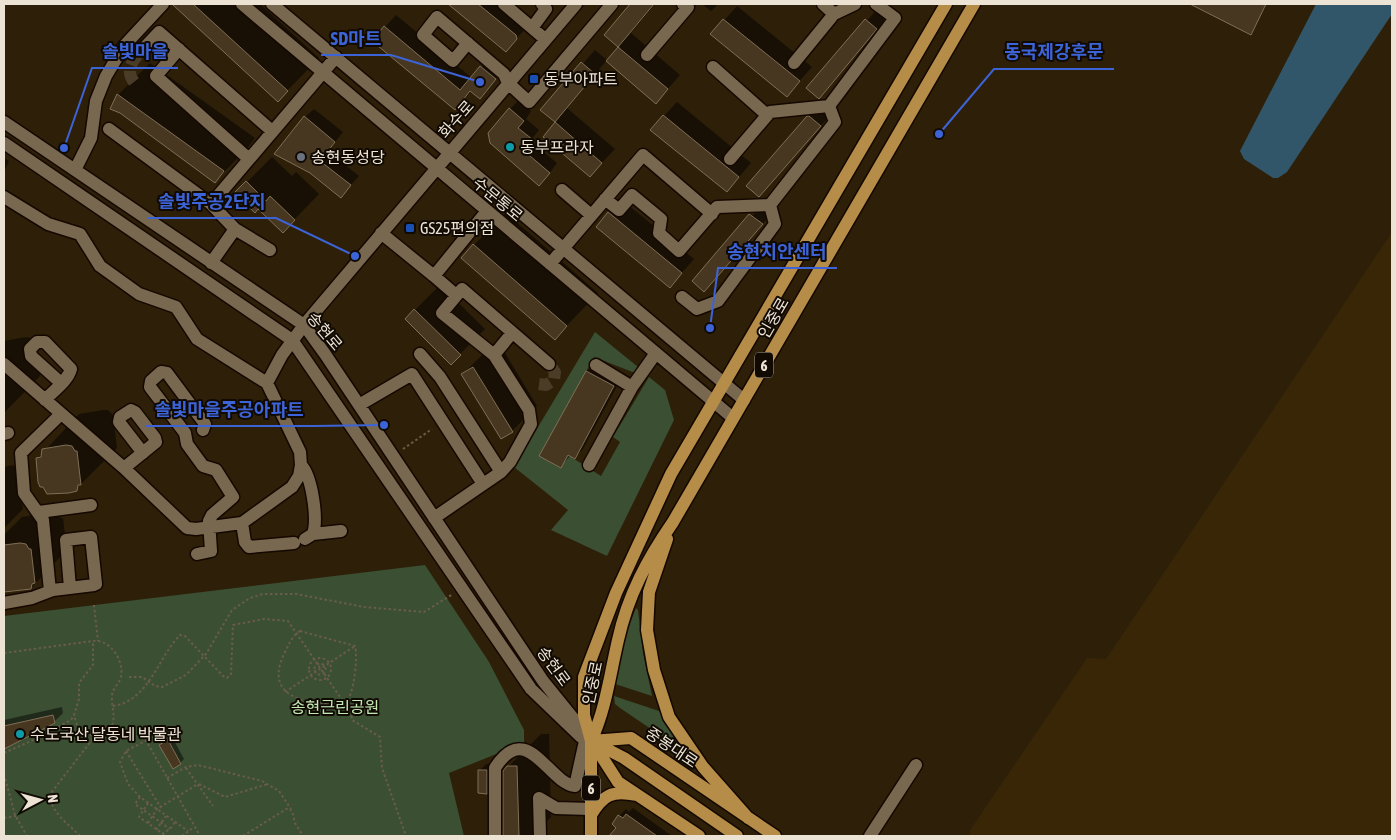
<svg xmlns="http://www.w3.org/2000/svg" width="1396" height="840" font-family="'Asap Condensed','Noto Sans KR',sans-serif">
<style>
.built{fill:#382607}
.green{fill:#3b4f33}
.water{fill:#325669}
.shadow{fill:#0007}
.building{fill:#473720;stroke:#806f56}
.lines{fill:none;stroke-linecap:round;stroke-linejoin:round}
.minor-tunnel{stroke:#4a3c27;stroke-width:12;stroke-dasharray:12 6;stroke-linecap:butt}
.minor-casing{stroke:#150800;stroke-width:15}
.major-casing{stroke:#150800;stroke-width:15}
.path{stroke:#695c48;stroke-width:2;stroke-dasharray:2.5 2.5;stroke-linecap:butt}
.minor{stroke:#796850;stroke-width:12}
.major{stroke:#b58d48;stroke-width:12}
.transit-dot{fill:#1a4fb4;stroke:#100a03;stroke-width:2}
.culture-dot{fill:#0f9aa8;stroke:#100a03;stroke-width:2}
.worship-dot{fill:#6b7280;stroke:#100a03;stroke-width:2}
.labels{text-anchor:middle;dominant-baseline:central;stroke-width:4;stroke-linejoin:round;paint-order:stroke}
.shield{fill:#100a03;stroke:#aaa296;stroke-width:1}
.shield-label{font-size:15px;font-weight:bold;fill:#ece3d5}
.poi-label{font-size:16px;fill:#ece3d5;stroke:#100a03;text-anchor:start}
.street-label{font-size:16px;fill:#ece3d5;stroke:#100a03}
.park-label{font-size:16px;fill:#c3e9b3;stroke:#100a03}
.leader{fill:none;stroke:#3c64d8;stroke-width:2}
.callout-dot{fill:#3c64d8;stroke:#100a03;stroke-width:2}
.callout-label{font-size:18px;text-anchor:middle;font-weight:bold;fill:#3c64d8;stroke:#100a03;stroke-width:4;stroke-linejoin:round;paint-order:stroke}
</style>
<rect width="100%" height="100%" fill="#2d1f08"/>
<path class="built" d="M1392,232V836H970V830L1087,658L1106,659Z"/>
<path class="green" d="M595,332L638,367L635,373L594,357L540,456L568,455L601,476L620,442L613,437L649,377L665,390L674,420L607,556L551,530L568,510L514,467Z
M425,565L489,662L524,730V743L449,773L464,836H4V616Z
M636,608L638,610L643,653L652,696L615,684L627,631Z
M614,696L659,711L680,745L679,748L620,708L615,704Z"/>
<path class="water" d="M1316,4H1392V14L1287,172L1278,178H1273L1244,159L1240,151Z"/>
<path class="shadow" d="M178,4H260L319,58L278,100L176,6Z
M450,4H506L529,25L506,50Z
M632,4H655L631,33L680,75L656,102L607,60L567,108L615,149L590,175L544,137L556,122L542,110L595,50L608,61L620,47L606,35Z
M702,4H718L711,11Z
M1193,4H1266L1250,34Z
M737,6L812,67L787,95L712,34Z
M879,7L889,15L819,97L808,87Z
M396,15L472,78L492,55L506,67L479,97L472,91L455,108L385,27Z
M150,63L255,138L246,150L214,182L121,112L112,108L118,95Z
M518,101L531,111L526,119L539,130L530,141L557,163L548,175L491,143L510,109Z
M677,102L751,163L727,191L652,129Z
M821,104L833,112L759,195L807,117Z
M314,109L343,132L328,151L359,176L341,196L310,172L305,117Z
M272,157L292,176L296,172L319,194L283,231L247,182Z
M4,158L9,161L4,172Z
M622,200L694,259L670,286L609,213Z
M765,202L775,210L704,290L694,281Z
M506,213L598,293L555,338L474,245Z
M440,285L485,329L451,363L406,319Z
M26,337L31,338L34,343H36L40,376L4,413V341Z
M499,343L537,406L512,431L462,375L488,349Z
M596,363L622,377L583,449L575,457L571,455L561,466L541,456L587,371Z
M103,410H108L113,415L117,448L76,489L38,458L79,414Z
M13,465L18,471L23,509L4,528V467Z
M53,512L58,513L61,518H63L67,550L31,588L4,592V535L22,517Z
M62,707L63,713L54,722L21,741L4,747V720Z
M541,734H549L551,817L532,836H504V771Z
M172,737L184,759L180,763L161,745Z
M486,764H493V786L486,792L479,771Z
M633,808L672,836H611L618,827L619,816L626,809L629,812Z"/>
<path class="building" d="M172,4H193L288,91L278,102Z
M448,4H478L516,35L517,39L506,52Z
M630,4H654L618,47L604,35Z
M1190,4H1266L1251,35Z
M723,19L800,81L787,97L710,34Z
M865,19L877,29L819,99L806,88Z
M384,26L460,90L480,66L496,79L480,99L470,91L455,110L372,41Z
M618,47L668,89L656,104L606,61Z
M581,62L595,74L555,122L540,110Z
M117,94L224,171L215,183L120,113L110,109Z
M509,108L524,121L518,128L532,139L523,150L550,173L539,186L490,143L488,133Z
M663,115L739,177L727,192L650,130Z
M304,116L335,142L320,161L351,185L341,198L310,173L274,154Z
M807,116H809L821,126L759,197L746,186Z
M555,122L602,163L590,177L543,137Z
M246,181L266,201L270,196L295,220L283,233L258,209L255,213L234,193Z
M608,212L682,273L670,288L596,227Z
M749,214L763,224L704,292L692,281Z
M473,244L567,326L555,340L461,258Z
M414,309L461,355L451,365L405,319Z
M473,367L513,432L501,439L461,374Z
M586,371L614,386L575,459L568,455L561,468L539,456Z
M66,445L72,446L75,451H77L81,485H78L77,491L69,493L47,494L43,487H40L38,482L36,458L41,457L42,449Z
M20,543L26,544L29,549H31L35,583L32,584L31,589L4,592V545Z
M53,715L55,723L4,749V726Z
M168,740L181,764L173,769L159,745Z
M507,766H517L519,836H503V771Z
M478,770H487V794L478,793Z
M626,814L657,836H609L616,828L612,824L618,815L623,818Z"/>
<g class="lines">
<path class="minor-tunnel" d="M134,82C124,69 134,59 143,49
M539,384L546,385L554,380L555,372L549,364"/>
<g class="minor-casing">
<path id="minor" d="M242,4L733,418
M272,4L744,400
M504,4L545,39
M823,4L834,14L855,4
M532,28L546,9L542,4
M468,43L453,61L423,35L437,17L504,74L508,83L529,102L612,4
M143,49L159,32L272,131
M179,49L156,76L249,159
M647,55L688,7L683,4
M794,63L834,14
M713,67L767,115
M829,106L895,18L876,4
M4,122L304,325L325,354L543,681L590,739
M109,129L211,204L235,229L270,250
M4,143L292,340L531,689L581,737
M75,170L91,138L96,101L106,76L124,46L163,4
M562,190L591,215
M4,197L48,224L80,234L100,266L139,294L176,307L197,339L267,383L300,452L301,465L299,476L292,487L242,523L196,529L187,528L124,468L4,364
M605,199L619,210L632,195L661,219L659,233L679,251L717,207L770,205L835,122L829,106L770,112L730,159
M211,204L336,57
M381,233L434,276L487,211
M211,263L235,229
M550,264L643,155L712,214
M434,276L456,295
M682,297L697,309L718,301L775,224L770,205
M420,354L440,377L501,472
M494,355L512,333
M596,365L632,387
M267,383L282,355L304,325L576,4
M45,400C53,391 68,381 71,369L45,342H37L30,349L31,356L61,383
M359,405L412,374L483,484
M4,434L8,433
M301,465C312,476 318,519 313,534L305,539
M589,465L632,387L656,353
M124,468L156,442L155,438L135,412L131,410L120,417L119,422L143,453
M39,512L91,505
M434,518L501,472L510,462L531,424L529,410L494,355L442,313L462,289L549,364
M242,523L245,542L249,547L294,543
M313,534L341,531
M197,554L211,551L209,521L212,515L233,497L216,470L203,466L187,444L185,433L150,387L151,381L161,372L167,373L205,424L203,430
M50,591L43,520L24,493L21,453L61,414
M4,603L32,598L53,590L94,585L96,584L91,537L66,540L70,588
M495,836V768C527,718 548,783 575,786L585,741
M540,836L539,798L556,808L590,809
M870,836L916,765"/>
</g>
<g class="major-casing">
<path id="major" d="M667,539L649,592L647,630L654,670L669,717L703,767L748,818
M591,741C606,709 610,674 618,640C628,595 647,560 673,522L974,4
M591,741L631,738L775,836
M591,741L624,758L737,836
M593,743L618,782L699,836
M591,815C603,795 612,790 636,795
M591,836V741L584,715V677L616,593L671,474L946,4"/>
</g>
<path class="path" d="M403,449L432,429
M94,605L98,641
M300,631L355,646C358,658 354,696 345,704C336,706 327,704 318,703C287,699 268,686 285,652C290,643 291,637 300,631Z
M93,641C111,639 124,661 121,677C119,684 113,688 112,695C111,704 115,713 113,723C104,736 90,739 78,729L74,715L79,699V683L93,665Z
M4,653L93,641
M309 669a11 11 0 1 1 22 0a11 11 0 1 1-22 0Z
M314.5 669a5.5 5.5 0 1 1 11 0a5.5 5.5 0 1 1-11 0Z
M129,677H142L155,686L162,687L186,675L206,654L232,610L250,598L263,594H296L364,607L424,612L453,594
M285,692L355,646
M113,706C149,701 158,657 180,635L185,636L223,676L227,678L231,674L233,625L264,619L288,621L351,713L352,720L380,737L382,768L406,836
M143,735L200,836
M147,740L126,751L120,762L128,784L140,797L188,831
M126,751L161,808
M4,753L40,737L71,720L74,715
M186,768L213,806
M4,774L15,815L27,836
M167,778L186,767L198,765L262,781L279,791L291,809
M199,784L225,797L268,784
M140,797L135,804L170,829
M148,803L139,817L166,836
M4,818L16,816
M148,823L157,809L198,784
M156,830L166,816
M162,834L170,829L175,822
M80,836C69,824 47,810 51,793L95,736
M182,836L194,827
M243,836L288,808L292,811L295,823L303,836"/>
<use href="#minor" class="minor"/>
<use href="#major" class="major"/>
</g>
<g class="transit-dot">
<rect x="529" y="74" width="10" height="10" rx="2.5"/>
<rect x="405" y="223" width="10" height="10" rx="2.5"/>
</g>
<g class="culture-dot">
<circle cx="510" cy="147" r="5"/>
<circle cx="20" cy="734" r="5"/>
</g>
<circle class="worship-dot" cx="301" cy="157" r="5"/>
<g class="labels">
<g class="shield">
<rect x="755" y="352.5" width="18" height="25" rx="4"/>
<rect x="582" y="775.5" width="18" height="25" rx="4"/>
</g>
<g class="shield-label">
<text x="764" y="365">6</text>
<text x="591" y="788">6</text>
</g>
<g class="poi-label">
<text x="544" y="79">동부아파트</text>
<text x="520" y="147">동부프라자</text>
<text x="311" y="157">송현동성당</text>
<text x="420" y="228">GS25편의점</text>
<text x="30" y="734">수도국산 달동네 박물관</text>
</g>
<g class="street-label">
<text transform="translate(456 119) rotate(-49)">화수로</text>
<text transform="translate(498 199) rotate(40)">수문통로</text>
<text transform="translate(773 318) rotate(-60)">인중로</text>
<text transform="translate(325 331) rotate(50)">송현로</text>
<text transform="translate(554 666) rotate(54)">송현로</text>
<text transform="translate(592 683) rotate(-78)">인중로</text>
<text transform="translate(672 747) rotate(34)">중봉대로</text>
</g>
<g class="park-label">
<text x="335" y="707">송현근린공원</text>
</g>
</g>
<path class="leader" d="M480 82L391 55H321M64 148L92 68H178M939 134L994 69H1114M355 256L276 218H148M710 328L718 268H837M384 425L314 426H145"/>
<g class="callout-dot">
<circle cx="480" cy="82" r="5"/>
<circle cx="64" cy="148" r="5"/>
<circle cx="939" cy="134" r="5"/>
<circle cx="355" cy="256" r="5"/>
<circle cx="710" cy="328" r="5"/>
<circle cx="384" cy="425" r="5"/>
</g>
<g class="callout-label">
<text x="356" y="45">SD마트</text>
<text x="135" y="58">솔빛마을</text>
<text x="1054" y="58">동국제강후문</text>
<text x="212" y="208">솔빛주공2단지</text>
<text x="777" y="258">송현치안센터</text>
<text x="229" y="416">솔빛마을주공아파트</text>
</g>
<rect width="1396" height="840" fill="none" stroke="#ece3d5" stroke-width="10"/>
<g transform="translate(40 800) rotate(84)" stroke="#100a03" stroke-width="4" paint-order="stroke">
<path d="M0-4L9 19L0 12L-9 19Z" fill="#ece3d5"/>
<text y="-8" font-size="14" font-weight="bold" text-anchor="middle" fill="#ece3d5">N</text>
</g>
</svg>
